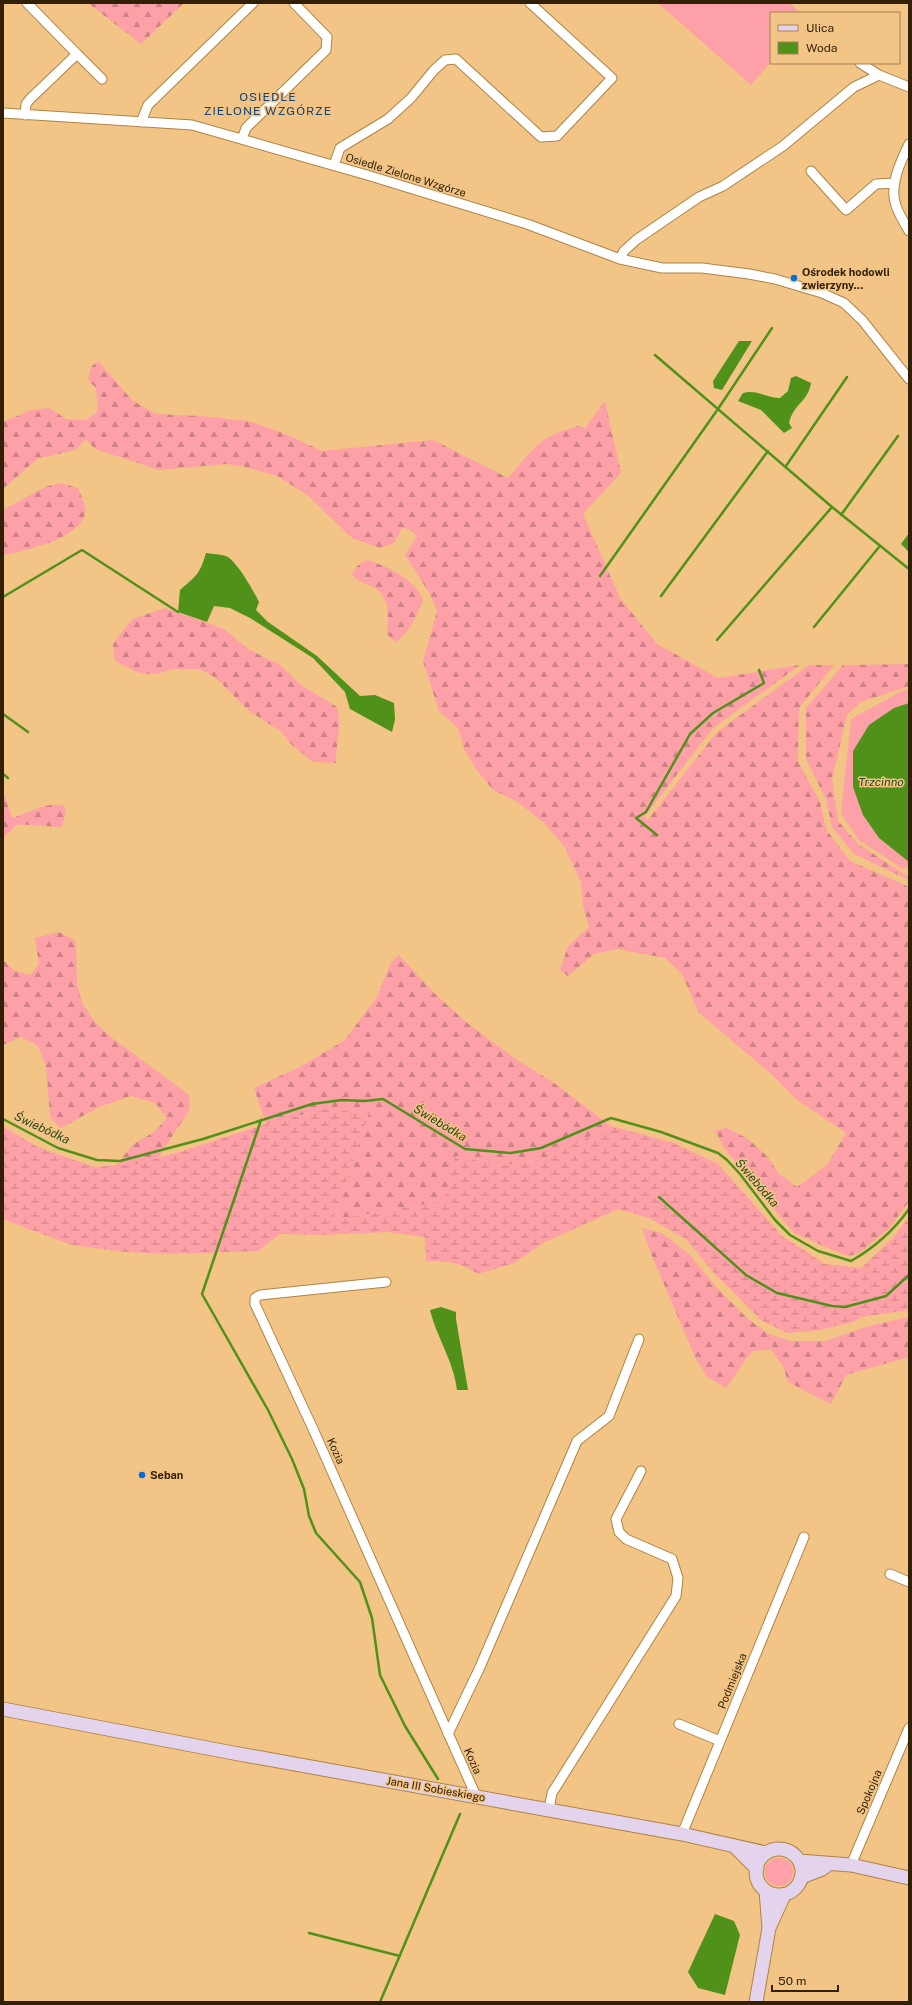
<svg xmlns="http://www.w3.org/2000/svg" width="912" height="2005" font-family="'Public Sans',sans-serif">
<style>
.grass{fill:#fea0a7}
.forest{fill:url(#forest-firs)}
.wetland{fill:url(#wetland-marsh)}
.water{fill:#50911a}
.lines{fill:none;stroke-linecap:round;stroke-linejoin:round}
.stream{stroke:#50911a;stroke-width:2.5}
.street-casing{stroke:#ae8445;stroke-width:11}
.secondary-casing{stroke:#ae8445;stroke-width:15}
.street{stroke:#fff;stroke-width:9}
.secondary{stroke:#e4d3ec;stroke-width:13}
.poi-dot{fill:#0270d7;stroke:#f2c485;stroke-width:1.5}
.labels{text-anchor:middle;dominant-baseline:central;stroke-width:3;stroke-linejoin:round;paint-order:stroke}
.street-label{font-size:11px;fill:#322006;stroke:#f2c485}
.poi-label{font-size:11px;font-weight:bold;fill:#322006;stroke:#f2c485;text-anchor:start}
.neighbourhood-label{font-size:12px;letter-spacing:1px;fill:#164275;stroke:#f2c485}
.water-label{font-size:12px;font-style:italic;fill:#2b451a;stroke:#f2c485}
</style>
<defs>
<pattern id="forest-firs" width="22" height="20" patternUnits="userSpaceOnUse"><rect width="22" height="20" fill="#fea0a7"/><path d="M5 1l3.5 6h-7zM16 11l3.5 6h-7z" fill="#ce8286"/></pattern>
<pattern id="wetland-marsh" width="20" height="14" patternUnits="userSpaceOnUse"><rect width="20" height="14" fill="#fea0a7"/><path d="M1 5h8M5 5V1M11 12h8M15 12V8" fill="none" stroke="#ce8286"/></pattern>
</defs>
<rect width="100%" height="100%" fill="#f2c485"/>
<path class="grass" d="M658,3H789L801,13H771V62L751,85Z
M909,689V703L894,708L879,838L909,862V865L903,869L859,840L841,813L851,719L900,692Z
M765 1872a14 14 0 1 1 28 0a14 14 0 1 1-28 0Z"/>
<path class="forest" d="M88,3H184L141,44Z
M98,361L132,400L155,414L201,416L249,421L288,435L322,451L433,440L508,478C523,462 534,443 555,434C562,430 570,430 578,426L585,428L605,401L621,473L583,514L620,598L657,644L718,678L800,665L713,728L645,816L647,821L717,732L809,665H834L799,708L798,761L820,802L826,829L850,861L909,887V1201L889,1229L859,1253L849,1256L832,1250L793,1232L724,1148L715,1130L727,1128L748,1139L768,1157L778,1173L797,1187L827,1165L846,1133L796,1099L771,1074L698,1012L682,974L665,958L617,949L594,954L568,976L560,970L568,946L589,927L583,906L581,882L564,846L543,822L516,801L493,790L476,769L464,749L458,728L439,711L423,661L437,611L430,594L405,555L417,536L409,529L402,528L394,543L380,548L352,538L306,494L277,476L241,466L226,464L159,470L95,449L86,439L75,450L37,459L3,489V422L31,410L49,408L66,419L86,420L98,411L96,388L88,380L91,367Z
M60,483L78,488C81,496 87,506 85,514C79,539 25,551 3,555V510L45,487Z
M367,560C386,565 417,581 423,600C416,617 411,631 395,642L387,634C388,618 391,598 375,588C366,583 358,583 352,574L357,566Z
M165,608L224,629L248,649L280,665L301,685L337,707C342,728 336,742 336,763L313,762L292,745L280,731L249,711L216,678L200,669H173L157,674L139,673L115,661L113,644L132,619Z
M909,664V686L861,702L847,715L832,779L838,821L858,844L909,877V880L854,854L832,827L826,799L806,759V708L843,665Z
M3,796H5L12,818C27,814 49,800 64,806L66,811L62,827C47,827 32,824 16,825L3,838Z
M59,932L76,941L77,984L82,1002L94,1021L112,1038L189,1095L190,1109L158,1158L136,1164L116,1166L132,1145L154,1132L167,1118L155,1103L131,1096L99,1107L61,1128L50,1117L46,1066L38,1046L21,1037L3,1045V960L15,971L31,975L39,964L35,938Z
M399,955L434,993L466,1022L517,1060L554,1083L611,1126L542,1160L503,1165L455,1156L445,1201L333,1220L369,1113L325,1109L266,1124L254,1088L300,1067L345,1040L377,997L391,962Z
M642,1228L662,1233L690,1255L718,1289L748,1319L769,1334L790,1341H826L865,1327L909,1317V1357L846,1375L831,1404L788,1382L783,1366L771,1350L752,1351L726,1388L707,1377L695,1357L652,1256Z"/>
<path class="wetland" d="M325,1109L369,1113L333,1220L444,1201L455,1156L503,1165L542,1160L611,1126L674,1143L718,1164L782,1236L825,1264L861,1268L893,1238L909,1217V1310L862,1317L853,1322L820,1330L787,1333L761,1320L714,1273L686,1239L649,1218L618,1209L543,1243L514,1263L478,1274C460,1262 448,1261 426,1261L425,1237L388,1232L322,1235L280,1234L258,1251L172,1254L125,1252L71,1245L3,1219V1127L38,1147L94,1167L136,1164L186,1150L266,1124Z"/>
<path class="water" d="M739,341H752L722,390L714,388L713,381Z
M796,376L811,383C808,402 794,403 789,423L792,428L784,433L761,410L738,401L743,393C756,389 767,398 780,398L788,391L791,378Z
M909,533V552L901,544Z
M206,553C212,554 222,554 228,557C239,565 253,590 259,602L256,610L268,622L317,656L360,696L375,695L394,703L395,719L392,732L350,709L345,692L313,658L250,618L230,608L214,606L207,622L178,612L180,590C196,576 200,574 206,553Z
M909,703V862L879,838L863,815L853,787V751L869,725L894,708Z
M441,1307L456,1312V1319L468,1390H457C454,1362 437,1338 430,1310Z
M715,1914L734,1921L740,1935L725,1995L698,1988L688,1972Z"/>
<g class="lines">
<path class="stream" d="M655,355L832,507L909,569
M786,466L847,377
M841,515L898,436
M600,576L718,409L772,328
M661,596L768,451
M3,597L82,550L178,612
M814,627L879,547
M717,640L832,507
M3,714L28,732
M3,774L8,778
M657,835L636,818L646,812L690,734L713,713L764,683L759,670
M3,1119L58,1148L97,1160L120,1161L203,1139L312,1104L342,1100L365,1101L383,1099L465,1149L511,1153L541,1148L611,1118L661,1132L718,1153L727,1160L740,1174L775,1220L790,1235L818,1251L851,1261C874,1248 894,1230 909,1209
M261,1120L202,1294L268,1410L292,1459L304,1489L309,1516L316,1533L360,1582L372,1618L380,1675L405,1726L438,1779
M659,1197L746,1275L777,1293L832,1306L845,1307L886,1296L909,1275
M309,1933L400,1956
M380,2002L460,1814"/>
<g class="street-casing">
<path id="street" d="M77,54L102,79
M860,63L879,75
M3,113L192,125L367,175L527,224L620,259L662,268H702L749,274L775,279L822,293L844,303L862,320L909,379
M25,115L26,104L30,99L77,54L27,3
M141,122L148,105L253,3
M242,139L246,128L326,50L327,37L294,3
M909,144C901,161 890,183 895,202C897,212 904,222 909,231
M334,165L340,148L388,119L411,98L434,70L445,60L456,59L541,137L557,136L612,78L530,3
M811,171L846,210L876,184L895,183
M620,259L624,251L636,240L699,197L723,186L783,146L854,87L879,75L909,87
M386,1282L260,1295L255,1298V1304L314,1431L476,1796
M890,1574L909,1582
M679,1724L720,1741
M448,1734L480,1667L577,1441L609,1416L639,1339
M549,1809L552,1793L676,1596L678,1578L672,1559L626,1539L619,1532L616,1519L641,1471
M682,1834L804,1537
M851,1865L909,1728"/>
</g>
<g class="secondary-casing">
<path id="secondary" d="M3,1709L228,1752L682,1834L766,1853
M734,1846L757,1869
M756 1872a23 23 0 1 1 46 0a23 23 0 1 1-46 0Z
M799,1861L851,1865L909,1878
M802,1877L822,1869L829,1864
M766,1891L769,1928
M756,2002L769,1928L784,1895"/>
</g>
<use href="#street" class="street"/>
<use href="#secondary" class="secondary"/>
</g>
<g class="poi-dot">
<circle cx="794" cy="278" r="4"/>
<circle cx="142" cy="1475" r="4"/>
</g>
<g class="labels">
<g class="street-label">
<text transform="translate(406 175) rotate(17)">Osiedle Zielone Wzgórze</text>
<text transform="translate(336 1451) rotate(66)">Kozia</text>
<text transform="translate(732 1681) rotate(-68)">Podmiejska</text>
<text transform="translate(473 1761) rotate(66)">Kozia</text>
<text transform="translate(436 1789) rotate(10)">Jana III Sobieskiego</text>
<text transform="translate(869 1792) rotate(-67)">Spokojna</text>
</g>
<g class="poi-label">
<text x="802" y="272">Ośrodek hodowli<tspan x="802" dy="13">zwierzyny...</tspan></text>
<text x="150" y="1475">Seban</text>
</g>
<g class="neighbourhood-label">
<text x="268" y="97">OSIEDLE<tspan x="268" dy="14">ZIELONE WZGÓRZE</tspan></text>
</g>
<g class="water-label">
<text x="881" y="782">Trzcinno</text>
<text transform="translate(440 1123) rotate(31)">Świebódka</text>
<text transform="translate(42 1128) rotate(25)">Świebódka</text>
<text transform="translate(757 1183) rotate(49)">Świebódka</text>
</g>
</g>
<rect width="912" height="2005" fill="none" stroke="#322006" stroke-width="8"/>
<rect x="770" y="12" width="130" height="52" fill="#f2c485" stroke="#a58252"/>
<rect x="778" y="25" width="20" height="6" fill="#e4d3ec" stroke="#a58252"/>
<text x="806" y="32" font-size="12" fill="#322006">Ulica</text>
<rect x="778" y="42" width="20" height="12" fill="#50911a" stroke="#a58252"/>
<text x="806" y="52" font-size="12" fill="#322006">Woda</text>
<path d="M772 1985v6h66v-6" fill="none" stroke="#322006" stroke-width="2"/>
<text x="778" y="1985" font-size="12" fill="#322006" stroke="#f2c485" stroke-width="3" paint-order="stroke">50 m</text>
</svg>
